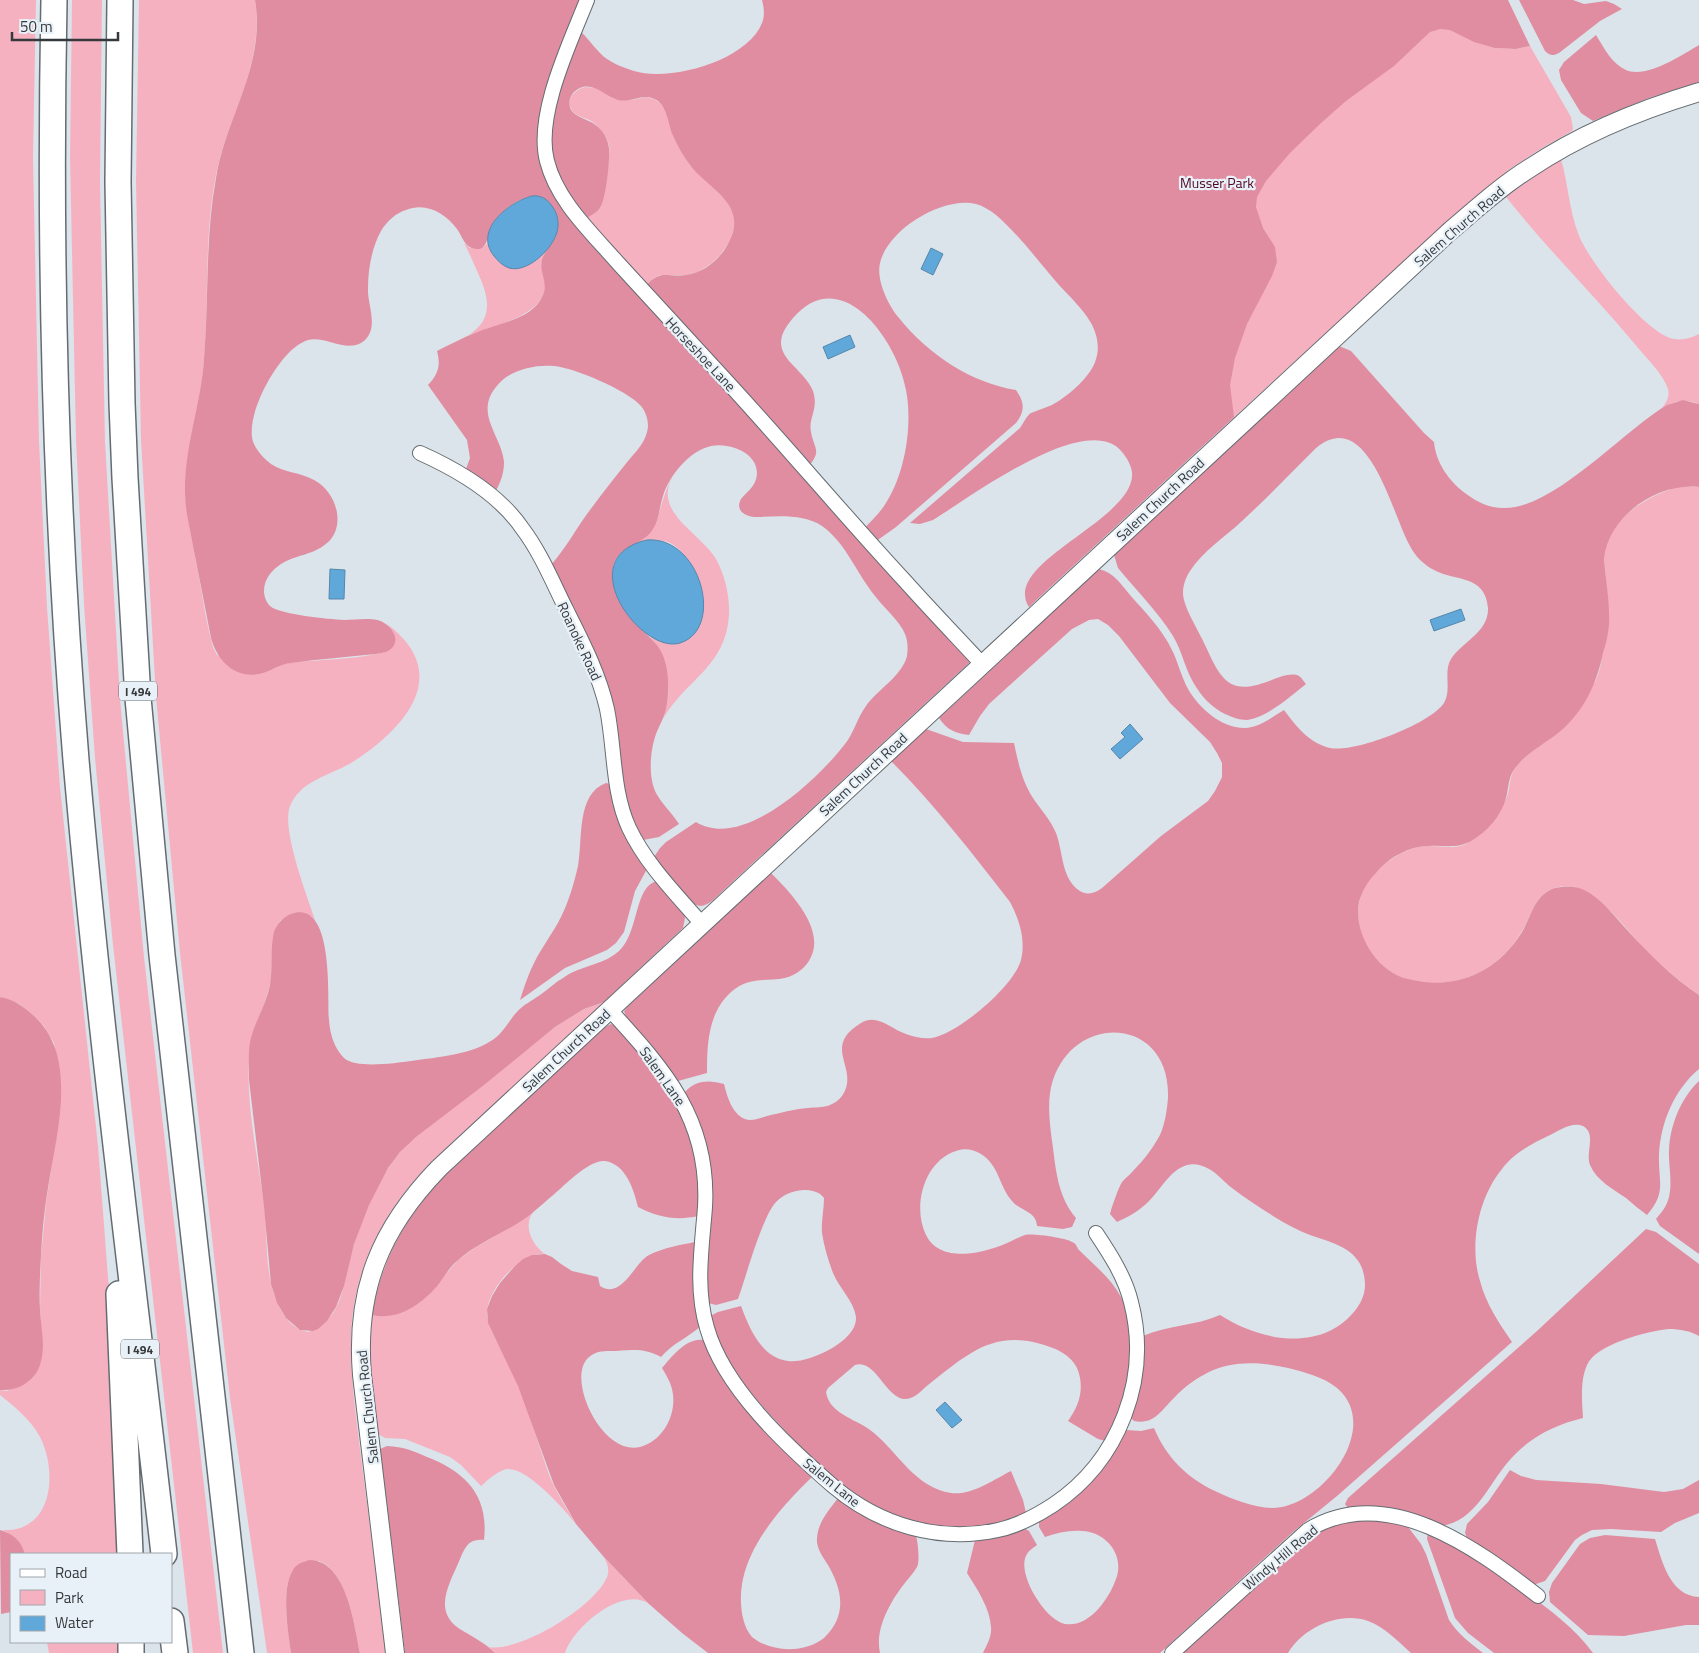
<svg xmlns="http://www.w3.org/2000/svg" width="1699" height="1653" font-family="'Titillium Web',sans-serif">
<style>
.green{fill:#f6b1c1}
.forest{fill:#e08da1}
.water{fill:#61a8da;stroke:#5487ab}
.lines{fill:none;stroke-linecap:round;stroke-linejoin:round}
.minor-casing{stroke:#646c71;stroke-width:16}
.tertiary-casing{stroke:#646c71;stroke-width:20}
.motorway-casing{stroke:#646c71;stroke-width:28}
.minor{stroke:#fff;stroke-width:14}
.tertiary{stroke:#fff;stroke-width:18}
.motorway{stroke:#fff;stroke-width:25}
.labels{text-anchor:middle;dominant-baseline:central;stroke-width:4.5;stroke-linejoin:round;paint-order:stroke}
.shield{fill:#e8f1f7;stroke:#6b7074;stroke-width:1}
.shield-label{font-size:12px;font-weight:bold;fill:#36393c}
.park-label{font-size:14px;fill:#500624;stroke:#e8f1f7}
.street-label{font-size:14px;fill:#36393c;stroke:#e8f1f7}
</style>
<rect width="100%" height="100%" fill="#dbe4ea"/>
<path class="green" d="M0,0H36L33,158L39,441L47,607L60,787L98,1146L112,1330L121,1554H25C21,1543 14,1535 2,1530C53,1533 58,1472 40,1437C31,1420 15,1407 0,1395V1390L8,1391L42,1338L40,1309L41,1257L46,1203L59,1118L60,1079L54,1043L44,1026L32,1014L19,1004L0,997Z
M72,0H102L100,182L105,442L120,699L144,957L223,1653H193L113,945L95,758L84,605L76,440L70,158Z
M139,0H255C265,65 228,114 216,175C204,236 209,298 204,360C201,401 187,442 185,483C184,509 192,536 196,562C202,590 205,619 213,647L217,655L273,669C287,660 307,662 323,660C343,659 365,657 385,652C398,644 397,634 387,624C455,675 403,730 351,763C329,776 301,780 290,806C281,829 307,895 315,920L311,916L281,920C269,937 273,960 271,979C266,1007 250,1030 249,1059C246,1105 258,1159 264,1205C268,1237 264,1272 277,1302C283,1316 293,1330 309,1332C316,1326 328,1321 333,1313C344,1296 345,1276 350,1257C362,1217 378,1175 407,1144L555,1027L584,1009L604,1002L439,1155C386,1204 350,1271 351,1345C351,1387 358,1430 363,1473C371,1533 378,1593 386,1653H360C354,1626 348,1572 319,1561L292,1571C281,1596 288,1628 291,1653H267L263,1625L230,1398L180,953L156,697L141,440L136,181Z
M809,0H1452L1495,48L1516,49L1530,46L1571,117L1573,129L1572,131L1542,148L1510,169L1450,219L1206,443Z
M586,87L596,88L614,99L632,100L646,97L654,99L660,103L665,109L673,136L690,165L725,199L734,214L735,225L730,241L720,255L712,263L698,272L687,275H660L654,278L645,287L585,219L601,207C603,193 611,156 609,145C606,134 597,123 587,119C582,117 577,116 573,112C564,101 574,89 586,87Z
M1561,159C1568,183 1569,209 1578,233C1588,261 1642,328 1670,338C1680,341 1689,339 1699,334V404C1684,398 1674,401 1661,409C1666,403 1670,397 1668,389C1663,374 1648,360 1639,349C1596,297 1548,250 1506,197L1534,176Z
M487,240C488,248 491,253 496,258C515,279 536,262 550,245L541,263C542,271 546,279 545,286C544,317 490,326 467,336C495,319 489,297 477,271C473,262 469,252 464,243L470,248L480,249L487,244Z
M674,475C650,511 701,533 716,559C725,575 730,597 729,615C726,667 685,680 663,719C671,693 670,682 661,657C657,647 655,641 647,633C659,640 676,646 688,639C692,629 703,609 703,599C702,581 686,549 668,542C657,539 647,540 637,543C663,527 658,499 674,475Z
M1681,486L1699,487V995C1682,983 1666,970 1651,956C1630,935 1596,884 1565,886C1535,889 1534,911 1522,931C1499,972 1454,991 1409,980C1378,972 1353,936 1359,903C1361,891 1369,879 1377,871C1390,858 1408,847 1427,846C1440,845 1457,851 1469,842C1474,837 1503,804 1506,799C1511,789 1508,777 1516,767C1520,761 1527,756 1532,751C1547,734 1562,718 1577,702C1583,695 1592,688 1596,680C1599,673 1601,665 1602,657C1611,622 1608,595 1604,559C1607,519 1647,495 1681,486Z
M534,1211C522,1225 532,1245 545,1254C521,1251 485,1291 487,1315C488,1329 507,1358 513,1373C520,1391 528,1409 533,1427C540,1446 545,1466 553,1484C560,1498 568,1511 576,1524C564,1509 527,1467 507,1469C497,1471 488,1480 481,1486L461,1465L450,1457L405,1439L385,1438L378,1434C373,1395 367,1355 372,1315L379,1316L425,1298L458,1260L476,1247L516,1224Z
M603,1556L649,1604C622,1585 573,1628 565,1653H495L489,1647C520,1653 600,1604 608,1574C609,1567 607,1562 603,1556Z
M47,1642H122V1653H49Z"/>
<path class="forest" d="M255,0H583L551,84L549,178L967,654L970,662L712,901C704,907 698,908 690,901L654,857L660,848L666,842L696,822C743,851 818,779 845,744C854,733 857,718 866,706C878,689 902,676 907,656C908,649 908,641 905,634C900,621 883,607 875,596C857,574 846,543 822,526C805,514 779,516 759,517C748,518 734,512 741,499C744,495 749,491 752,487C762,474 756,458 742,451C732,446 722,444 711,446C689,451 669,476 663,496C659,508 659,522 651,532C640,546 615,548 613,569C610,588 621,609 635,623C649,638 661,643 666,665C669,679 669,695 666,709C664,718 659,726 656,734C650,751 648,777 656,793C662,804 672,813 679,824L659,837L643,840C636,826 630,813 626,798C618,765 619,730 611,696C599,650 572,607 551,565C567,547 578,525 593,506C604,491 616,476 628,461C633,455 640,448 644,440C646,436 648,430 648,426C648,418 645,410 640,405C626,390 575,368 554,366C535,364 508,370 496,387C474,414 502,436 504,462C504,473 501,481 496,491L466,469L470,458L467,440L428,385C438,374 441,366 437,351C449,345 462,338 475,333C497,323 533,320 543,295C549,281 537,270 543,257C546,250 551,245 555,238C563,221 552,210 542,197C524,192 501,210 492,225C487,234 489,245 480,249C465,250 464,239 457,229C445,213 426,202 406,210C396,213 387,221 381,231C372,247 368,269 368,288C367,304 379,326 365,340C348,355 326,335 308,340C299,343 291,350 285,357C269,375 249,413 252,437C253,447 263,458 271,464C285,473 300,472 314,480C336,491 347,526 327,543C314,555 295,555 281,564C272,570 264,579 264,591C264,596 266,602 270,606C281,615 328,619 344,620C354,620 367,618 377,620C388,622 402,637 392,648C388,652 382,653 376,654C348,657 319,659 291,663C281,664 274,669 266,672C238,682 218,663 211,638C205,607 199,576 193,546C190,528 185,511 185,493C184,448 201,404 204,359C209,299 205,238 216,178C226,116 266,66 255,0Z
M762,0H1508L1530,46L1516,49L1495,48L1474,42L1450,30L1440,29L1430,32L1394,66L1346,101L1321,123L1290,153L1266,181L1257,197L1256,207L1263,228L1275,247L1277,262L1272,276L1247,324L1235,358L1230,385L1234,417L1029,607C1000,562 1137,520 1132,472C1131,465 1127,458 1122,452C1119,448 1115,445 1110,443C1067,425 970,497 933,520L920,524L910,523L1020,428C1023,424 1027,415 1031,413C1038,410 1045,408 1052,405C1067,397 1092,376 1096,359C1100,347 1097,334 1091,323C1083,309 1070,297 1059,285C1039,262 1019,235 996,215C990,210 983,206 976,204C943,196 888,229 880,263C876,280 888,305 899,318C928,354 971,383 1016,390C1025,403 1025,411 1016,423L896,527L875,542L864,529C870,522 878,515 884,506C905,476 913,425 906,390C898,342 842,261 793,318C761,355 802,364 813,391C819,409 808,418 811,432C814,449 822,450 809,466L645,287C661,268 666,278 686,275C707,272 725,255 732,235C744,202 706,187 690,165C683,156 678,146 673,136C668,125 668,109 658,101C645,91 633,103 618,100C605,97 595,82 580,88C571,92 567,101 571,110C577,119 593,119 602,131C606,136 608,142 609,148C610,160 606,199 600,208C596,213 590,216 585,219L572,203L550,160L549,121L579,30C587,37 593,46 600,53C608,62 622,67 634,71C670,82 747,61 762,23C765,16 764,7 762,0Z
M1519,0H1573L1584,4L1606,1L1614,4L1622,9L1600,21L1559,53C1553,56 1550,56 1545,51Z
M1596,35C1604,48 1612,64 1626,70C1646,79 1682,55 1699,45V82L1649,98L1593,121L1581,113L1561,80L1559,70L1564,62Z
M1339,346L1351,351L1424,433L1434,442C1436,463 1449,481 1465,493C1477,502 1489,508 1504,508C1554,509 1624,430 1667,405L1683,400L1699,404V487C1658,482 1608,516 1604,559C1606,581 1610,603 1609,625C1608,635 1606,644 1603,653C1597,682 1586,707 1564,728C1549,742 1529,750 1516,767C1508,776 1509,787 1506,798C1501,816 1487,832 1471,841C1457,849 1445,845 1429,846C1409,846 1388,858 1376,873C1368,881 1362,891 1359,902C1353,933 1377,972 1408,979C1454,991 1497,973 1522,932C1532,915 1534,895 1555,888C1568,885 1580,886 1591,894C1605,903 1617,919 1628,931C1650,955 1672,977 1699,995V1069C1674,1090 1661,1122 1659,1154C1658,1182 1667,1192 1647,1215C1640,1210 1633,1204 1626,1198C1613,1189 1597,1181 1590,1165C1585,1152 1597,1134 1583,1126C1572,1121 1558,1131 1548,1136C1531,1144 1513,1154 1502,1169C1478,1198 1469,1246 1480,1281C1486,1304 1499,1323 1512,1342L1337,1496L1293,1532L1160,1653H983C987,1645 992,1636 991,1627C990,1608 977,1589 967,1573L975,1540L1024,1528L1029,1531L1037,1545C1033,1548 1028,1551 1026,1556C1017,1574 1045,1620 1065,1624C1089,1628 1109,1599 1116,1579C1125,1556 1107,1532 1082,1531C1069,1530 1057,1533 1045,1537L1039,1527V1521C1078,1496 1105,1472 1126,1430L1141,1431L1154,1428C1166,1457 1187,1478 1215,1491C1232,1499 1254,1508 1273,1508C1322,1507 1383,1427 1337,1388C1324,1377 1304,1372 1288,1368C1262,1362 1232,1360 1207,1373C1195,1379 1183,1388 1174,1398C1161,1410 1155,1425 1134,1421L1131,1418C1140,1391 1144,1365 1143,1336C1167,1325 1196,1326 1220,1315C1262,1342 1324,1353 1357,1308C1366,1295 1367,1283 1362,1268C1353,1246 1329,1242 1310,1235C1297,1230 1284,1223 1273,1216C1259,1207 1245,1198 1232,1188C1224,1182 1217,1173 1209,1169C1202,1165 1194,1163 1187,1165C1169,1170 1159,1193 1146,1204C1137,1212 1128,1217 1117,1222L1110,1214C1112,1206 1118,1189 1122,1182C1125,1178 1130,1175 1133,1171C1143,1161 1153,1148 1160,1135C1165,1124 1167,1110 1168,1098C1171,1017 1076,1011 1053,1080C1046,1101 1050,1126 1053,1148C1056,1173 1059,1198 1076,1218L1072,1227L1063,1229L1037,1226C1036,1211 1020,1211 1012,1201C999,1186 999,1165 981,1154C973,1149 964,1148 956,1151C924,1161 912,1207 926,1235C939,1261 974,1255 997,1247C1007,1244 1016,1238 1025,1235C1032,1233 1068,1238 1074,1243C1076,1244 1077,1247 1078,1249C1093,1264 1111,1278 1121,1297C1137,1325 1131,1373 1123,1402C1119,1415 1112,1428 1106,1441L1098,1439L1068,1421C1077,1408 1083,1395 1080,1378C1078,1362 1065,1352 1050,1347C995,1327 969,1353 928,1385C922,1390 914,1399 906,1399C886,1400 876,1358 855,1365L828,1388L826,1392C829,1415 860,1420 874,1433C898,1453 916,1488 951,1493C971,1496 993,1480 1011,1471L1023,1500L1026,1513C920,1558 844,1495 776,1421C747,1390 720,1358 710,1316L718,1312L741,1306C749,1327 761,1358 788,1361C808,1364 858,1341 856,1317C854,1301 839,1288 833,1273C828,1260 824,1246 822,1233C821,1222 824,1210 824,1198C819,1191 811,1190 803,1190C792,1191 784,1194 776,1202C762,1217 746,1277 738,1299L716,1305L708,1303C705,1259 715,1215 711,1172C709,1143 697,1117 685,1092C696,1080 709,1080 724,1084C727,1096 732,1114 745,1119C751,1122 760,1118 767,1116C780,1113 794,1109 808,1108C815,1107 823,1108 830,1105C835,1103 839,1100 842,1096C861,1068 820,1048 861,1023C877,1013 891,1029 906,1034C914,1037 923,1039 932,1038C959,1033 1014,986 1021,960C1026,940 1019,919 1010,902C972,853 935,805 891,761L926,729L963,742L1014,743C1018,762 1022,781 1033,798C1041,810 1050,819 1056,833C1063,851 1061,875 1077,889C1086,896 1094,894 1102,888L1161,836L1208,801L1215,791L1222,777V763L1217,753L1210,742L1170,703L1119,636L1108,625L1098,619L1089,620L1072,629L989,704L980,716L969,735C955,733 947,730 939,718L1099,569C1114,573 1120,583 1130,595C1145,612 1162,629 1172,650C1178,662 1181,676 1188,689C1199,708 1222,729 1246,728C1260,727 1272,717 1284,710C1296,726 1309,743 1330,748C1355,753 1430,724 1444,703C1452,690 1443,672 1451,659C1462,642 1489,632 1488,608C1485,574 1456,582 1434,570C1424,565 1415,556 1410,546C1392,515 1368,403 1315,449C1291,473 1267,498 1242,521C1225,537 1203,551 1190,571C1186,577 1183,585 1183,593C1183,607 1199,631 1205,645C1212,659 1220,682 1237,686C1259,691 1285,669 1299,676C1302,678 1304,682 1306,684C1291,696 1266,718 1247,720C1239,720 1232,717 1225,714C1211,707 1201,696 1193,682C1185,668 1182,651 1173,636C1158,612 1136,590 1118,568L1114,555Z
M606,783L610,784L647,869L635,891L624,932L616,943L607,950L565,968L520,1000C524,987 528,975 534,963C542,947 553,933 561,917C569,901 574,883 578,866C583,839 576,794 606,783Z
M771,873C790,892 825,928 811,957C806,968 796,975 785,978C764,982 749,976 731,992C708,1013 707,1044 707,1073L678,1081L626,1017L624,1011L627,1007Z
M657,881L684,914L685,918L683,928L604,1002L584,1009L555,1027L484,1085L416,1137L400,1152L388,1168L369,1205L354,1244L344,1286L336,1307L327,1321L318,1329L313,1331L300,1330L286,1318L277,1303L271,1284L264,1207L249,1080C249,1068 248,1055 250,1042C254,1023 266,1005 270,985C273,968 270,948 274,932C277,924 283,917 291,914C335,898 327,999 329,1020C330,1034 334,1048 344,1058C356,1069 395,1063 411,1061C438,1057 471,1055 494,1039C506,1030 511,1016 521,1008C525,1004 530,1002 534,999C542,994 550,987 558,981C562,979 567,975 571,973C587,965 606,963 619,951C639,933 634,886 657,881Z
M0,997C13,999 23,1006 33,1015C80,1056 56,1135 48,1188C44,1211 42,1234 41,1256C40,1274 39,1292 40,1310C41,1329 47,1351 38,1370C30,1384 16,1391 0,1390Z
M611,1024L617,1027C652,1069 690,1110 698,1166C700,1183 698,1199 698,1216C677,1221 657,1217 638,1207C634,1190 626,1164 605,1161C589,1159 563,1187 552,1196C540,1206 529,1217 515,1225C496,1236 474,1246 457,1261C449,1268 444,1277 438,1285C422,1304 398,1321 372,1315C382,1257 406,1217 446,1174L605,1027Z
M1699,1081V1254L1660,1226L1656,1219C1659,1215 1663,1211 1665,1207C1675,1190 1668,1167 1669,1150C1670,1125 1681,1098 1699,1081Z
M1646,1229L1656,1232L1699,1264V1336C1690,1331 1680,1329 1669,1329C1648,1331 1596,1344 1587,1365C1580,1381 1582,1400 1583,1418C1554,1425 1528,1438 1508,1462C1488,1485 1476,1521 1441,1526C1434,1528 1423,1524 1415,1522C1393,1517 1369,1514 1348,1508L1345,1504L1348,1498L1537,1331Z
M695,1242L700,1327C687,1338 673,1343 661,1357C643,1348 636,1350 616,1351C606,1351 596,1350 588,1358C566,1379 602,1456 640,1447C664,1441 678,1412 672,1389C670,1381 666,1375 662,1368C672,1356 687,1337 704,1340L717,1367L725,1380L813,1476C784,1504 752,1539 743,1579C739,1597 740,1623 752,1637C771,1653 806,1653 824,1638C847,1616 843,1591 828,1565C823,1557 816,1548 817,1538C818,1522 829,1510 838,1498L872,1520L896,1530L916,1536C918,1542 920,1562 917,1567C913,1574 906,1581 901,1588C888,1606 875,1631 880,1653H708L682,1633L649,1604L603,1556L576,1524L554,1485L518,1386L488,1323L487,1309L492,1296L500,1283L514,1267L523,1259L532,1255L545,1254L552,1257L561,1264L572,1271L598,1277L600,1286C622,1300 634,1263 649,1255C663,1248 680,1245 695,1242Z
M387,1446C404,1447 411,1450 427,1457C466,1472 489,1496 484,1540C469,1538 465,1547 460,1559C449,1585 431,1613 463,1631C475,1638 485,1643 495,1653H405L380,1449Z
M1510,1470L1521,1476L1536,1480L1601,1484L1664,1492L1683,1489L1699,1480V1513L1675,1523L1661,1532L1611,1529L1592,1530L1582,1535L1575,1540L1545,1581L1533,1585L1469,1543L1465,1533L1467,1524L1488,1502Z
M1369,1518L1405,1523L1421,1544L1426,1554L1449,1620C1458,1634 1470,1643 1483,1653H1411C1398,1641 1384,1627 1368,1621C1339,1611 1303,1628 1288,1653H1183L1316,1533L1327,1526Z
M0,1530C14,1534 21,1541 25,1554H11V1612L1,1614Z
M1428,1531C1462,1549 1494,1569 1525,1592C1550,1610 1575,1628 1593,1653H1494L1468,1633L1455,1618L1427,1539Z
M1605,1535L1655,1539C1662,1561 1670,1596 1699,1597V1625H1686L1624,1636L1588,1635L1550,1602L1549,1592L1552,1583L1580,1544L1590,1538Z
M309,1560C347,1560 354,1625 360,1653H291C288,1631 280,1585 295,1567C299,1563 304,1562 309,1560Z"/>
<path class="water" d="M532,196C541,195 547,199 552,206C558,214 560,225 556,235C550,251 527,273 509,268C503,266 498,261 494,256C473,230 509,202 532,196Z
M931,248L943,254L933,275L921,269Z
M850,335L855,347L828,359L823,347Z
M647,540C701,536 725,629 680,643C642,655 569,558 647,540Z
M330,569L345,570L344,599H329Z
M1461,609L1465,620L1434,631L1430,620Z
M1130,724L1143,739L1120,759L1111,749L1125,737L1121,733Z
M945,1402L962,1420L952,1428L936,1410Z"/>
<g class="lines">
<g class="minor-casing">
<path id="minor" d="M587,0C570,43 535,115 547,161C557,201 591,232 618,263C652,300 686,337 720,374C783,442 842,513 905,581C930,609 956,636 982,664
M420,453C458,470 498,493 522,528C541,553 553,583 567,611C583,643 599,674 607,709C615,748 612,791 629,828C646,864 676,894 702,924
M610,1010C665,1070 710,1120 705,1207C702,1247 695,1288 707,1328C724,1388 787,1446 833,1486C879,1525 939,1543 998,1530C1018,1526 1036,1516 1053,1505C1119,1461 1151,1379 1131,1302C1125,1277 1110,1254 1096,1233
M1172,1653L1308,1530C1387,1482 1476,1548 1538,1596"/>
</g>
<g class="tertiary-casing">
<path id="tertiary" d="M395,1653L362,1375C355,1290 380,1229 439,1168L1449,232C1475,210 1501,186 1530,168C1582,133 1639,110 1699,92"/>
</g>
<g class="motorway-casing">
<path id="motorway" d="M54,0C49,253 55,507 76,760C99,1025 134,1290 164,1554
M120,0L118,182L122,403L125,478L138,698L162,955L241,1653
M119,1294L130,1554
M171,1621L175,1653
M131,1653V1642"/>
</g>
<use href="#minor" class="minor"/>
<use href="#tertiary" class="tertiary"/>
<use href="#motorway" class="motorway"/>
</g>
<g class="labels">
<g class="shield">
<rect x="119" y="681.5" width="38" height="19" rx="4"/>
<rect x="121" y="1339.5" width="38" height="19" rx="4"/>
</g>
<g class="shield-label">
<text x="138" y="691">I 494</text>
<text x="140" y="1349">I 494</text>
</g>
<g class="park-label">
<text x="1217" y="182">Musser Park</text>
</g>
<g class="street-label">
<text transform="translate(1459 226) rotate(-41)">Salem Church Road</text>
<text transform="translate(701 354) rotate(47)">Horseshoe Lane</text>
<text transform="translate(1160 499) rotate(-43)">Salem Church Road</text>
<text transform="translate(580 641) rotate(65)">Roanoke Road</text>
<text transform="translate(863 774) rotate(-43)">Salem Church Road</text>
<text transform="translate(566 1050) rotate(-43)">Salem Church Road</text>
<text transform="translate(663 1076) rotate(55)">Salem Lane</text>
<text transform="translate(367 1407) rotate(-96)">Salem Church Road</text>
<text transform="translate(832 1482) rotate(39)">Salem Lane</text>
<text transform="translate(1280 1557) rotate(-40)">Windy Hill Road</text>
</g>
</g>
<rect x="10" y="1553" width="162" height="90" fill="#e8f1f7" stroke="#a1a7ac"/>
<rect x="20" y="1569" width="25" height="8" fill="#ffffff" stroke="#a1a7ac"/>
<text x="55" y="1578" font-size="15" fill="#36393c">Road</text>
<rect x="20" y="1590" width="25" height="15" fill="#f6b1c1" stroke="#a1a7ac"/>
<text x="55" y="1603" font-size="15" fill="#36393c">Park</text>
<rect x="20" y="1616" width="25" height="15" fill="#61a8da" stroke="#a1a7ac"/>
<text x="55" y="1628" font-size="15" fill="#36393c">Water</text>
<path d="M12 32v8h106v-8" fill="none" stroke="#36393c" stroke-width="2.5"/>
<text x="20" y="32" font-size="15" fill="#36393c" stroke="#e8f1f7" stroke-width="4" paint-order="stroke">50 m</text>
</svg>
